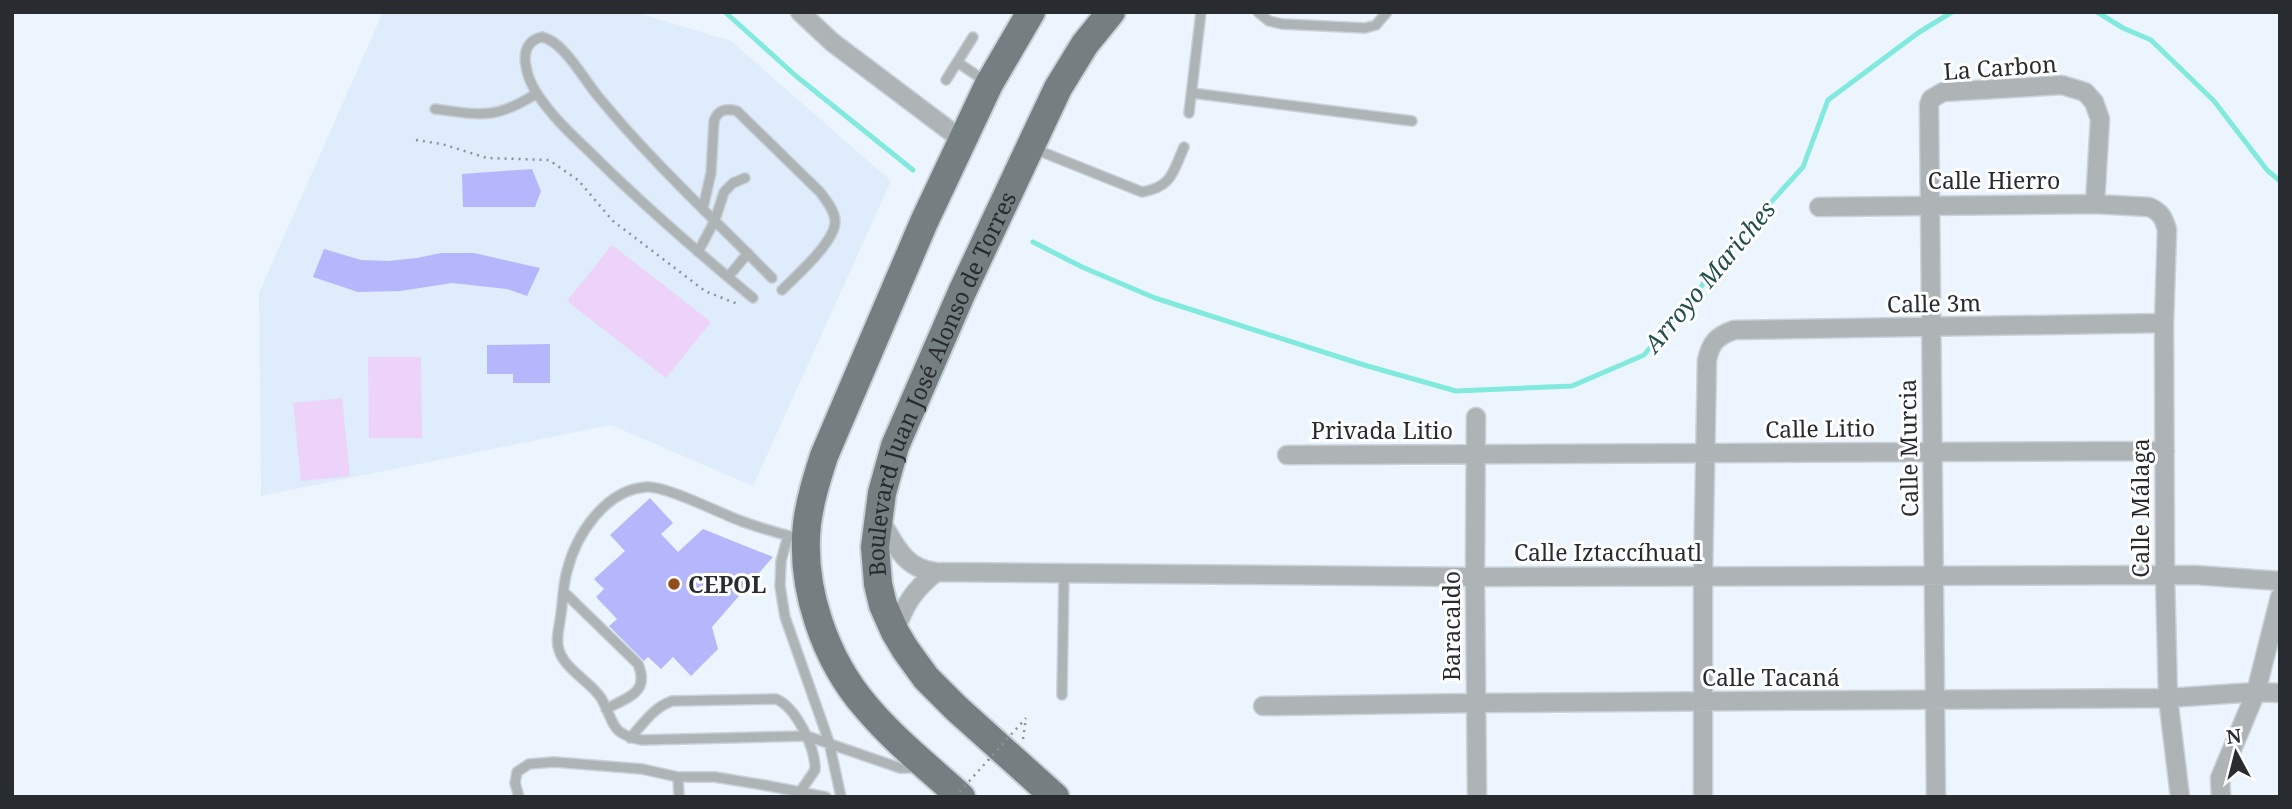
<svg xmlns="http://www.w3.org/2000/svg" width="2292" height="809" font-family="'Noto Serif',serif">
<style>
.built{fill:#deecfc}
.green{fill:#edd2f9}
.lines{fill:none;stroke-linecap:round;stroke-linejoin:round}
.stream{stroke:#81e9de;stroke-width:5}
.building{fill:#b6b6fc}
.service-casing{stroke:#c9d1d9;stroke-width:12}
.minor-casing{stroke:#c9d1d9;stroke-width:21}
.primary-casing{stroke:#c9d1d9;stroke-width:32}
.path{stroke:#8c9299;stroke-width:2.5;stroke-dasharray:2 5;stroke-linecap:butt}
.service{stroke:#aeb4b6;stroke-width:9}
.minor{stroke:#aeb4b6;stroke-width:18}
.primary{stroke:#757f82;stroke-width:28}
.path-bridge{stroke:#8c9299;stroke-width:2.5;stroke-dasharray:2 5;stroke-linecap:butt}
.poi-dot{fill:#8f4d1b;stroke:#fff;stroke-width:2.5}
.labels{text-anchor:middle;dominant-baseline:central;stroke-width:6;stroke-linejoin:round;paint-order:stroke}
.street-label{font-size:23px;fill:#282b2f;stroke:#fff}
.poi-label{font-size:23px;font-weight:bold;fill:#282b2f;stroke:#fff;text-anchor:start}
.water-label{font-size:24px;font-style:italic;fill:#214f4b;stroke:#fff}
</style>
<rect width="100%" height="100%" fill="#ecf5fe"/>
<path class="built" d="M383,12H635L731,41L891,181L753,486L611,425L261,496L259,293Z"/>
<path class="green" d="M612,245L711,322L666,378L567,301Z
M368,357H421L422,438H369Z
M342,398L350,476L301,481L293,403Z"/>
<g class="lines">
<path class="stream" d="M725,12L796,76L913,170
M2097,12L2123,28L2151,40L2214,101L2267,170L2280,181
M1033,242L1082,267L1155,298L1364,365L1456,391L1572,386L1644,355L1694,296L1735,242L1803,167L1828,100L1918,33L1952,12"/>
</g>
<path class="building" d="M532,169L541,191L535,207H463L462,174Z
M324,249L361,260L388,261L417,258L441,253H474L540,268L527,296L507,289L452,283L400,291L358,292L313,277Z
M550,344V383H513V374H487V345Z
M650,498L673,523L661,534L678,552L703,529L773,557L712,627L718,649L691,676L673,657L661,669L648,657L644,661L609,626L617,619L596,597L604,589L594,579L625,551L610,535Z"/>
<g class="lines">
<g class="service-casing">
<path id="service" d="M1258,12L1269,21L1282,24L1365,28L1376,25L1387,12
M957,62L988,83
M946,80L973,37
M1192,93L1412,121
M435,109C480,115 496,120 537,93
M1189,113L1201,12
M1032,148L1142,192C1172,187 1173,172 1184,147
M703,208L711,173L714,121C718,110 725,108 737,111L820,192C826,200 835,211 835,221C836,241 796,276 782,290
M698,252L715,220L724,192L733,183L745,178
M728,277L748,253
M753,298C700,254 649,210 600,162C579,141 555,121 538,95C527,79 514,43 542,37C563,41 583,78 597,95C650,160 713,218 772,278
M788,536L781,561L780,586L785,617L829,742L841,797
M802,539C781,534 760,528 741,521C719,513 665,485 646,487C605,490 576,535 567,571C563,585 563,600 561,613C560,625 555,639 559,650C565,670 590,681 601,698C615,722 609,734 642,740L807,736L900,768H918
M564,592L638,664C650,693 628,697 606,709
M1062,695L1064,572
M630,738C643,724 654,707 672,701L776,699C796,707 816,749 815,770L800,792
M678,777L679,797
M519,797L515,783L517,772L529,764L554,762L642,769L678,777H715L764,785L826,797"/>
</g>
<g class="minor-casing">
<path id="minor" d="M800,12L832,42L962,140
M1819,207L2095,204L2149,207C2160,211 2164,218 2167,230L2164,323L2165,575L2168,698L2180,797
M1476,417L1475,577L1477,797
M1287,455L2165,451
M878,516C894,542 903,569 936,572L1475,577L2195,575L2280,581
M895,632C905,604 912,592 936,572
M1263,706L1476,703L2168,698L2256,692L2280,693
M1703,797V576L1707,360C1711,342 1717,336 1734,330L2164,323
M1936,797L1929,105L1931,99L1943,92L2062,85L2085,92L2094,102L2100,119L2095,204
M2221,797L2220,778L2256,692L2280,597"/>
</g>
<g class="primary-casing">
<g id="primary">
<path d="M961,797C929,768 895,741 867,708C825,660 800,588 807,524C810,500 817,478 824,456L924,222L989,84L1031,12"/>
<path id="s1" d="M1055,797L956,708L926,678L905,649L895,632L883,605L878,584L875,547L882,493L895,446L962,292L1058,88L1085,44L1111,12"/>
</g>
</g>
<path class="path" d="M416,140L442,144L487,158L549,160L578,180L613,221L705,291L740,305
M1023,739L1026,718"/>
<use href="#service" class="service"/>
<use href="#minor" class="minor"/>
<use href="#primary" class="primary"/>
<path class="path-bridge" d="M955,797L1026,718"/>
</g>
<circle class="poi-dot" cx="674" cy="584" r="7"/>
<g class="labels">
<g class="street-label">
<text transform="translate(2000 67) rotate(-4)">La Carbon</text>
<text x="1994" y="180">Calle Hierro</text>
<text transform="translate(1934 303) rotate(-1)">Calle 3m</text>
<text stroke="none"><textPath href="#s1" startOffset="495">Boulevard Juan José Alonso de Torres</textPath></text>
<text transform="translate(1820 428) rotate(-1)">Calle Litio</text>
<text x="1382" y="430">Privada Litio</text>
<text transform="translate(1908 448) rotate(-91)">Calle Murcia</text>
<text transform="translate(2140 508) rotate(-90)">Calle Málaga</text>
<text x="1608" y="552">Calle Iztaccíhuatl</text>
<text transform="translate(1451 626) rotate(-90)">Baracaldo</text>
<text x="1771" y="677">Calle Tacaná</text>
</g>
<g class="poi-label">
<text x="688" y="584">CEPOL</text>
</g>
<g class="water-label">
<text transform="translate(1709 276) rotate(-50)">Arroyo Mariches</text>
</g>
</g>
<rect width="2292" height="809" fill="none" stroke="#282b2f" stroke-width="28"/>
<g transform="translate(2236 753) rotate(353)" stroke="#ffffff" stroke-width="5" paint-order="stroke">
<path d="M0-5L12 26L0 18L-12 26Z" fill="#282b2f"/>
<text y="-10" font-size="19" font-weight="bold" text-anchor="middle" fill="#282b2f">N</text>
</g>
</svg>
